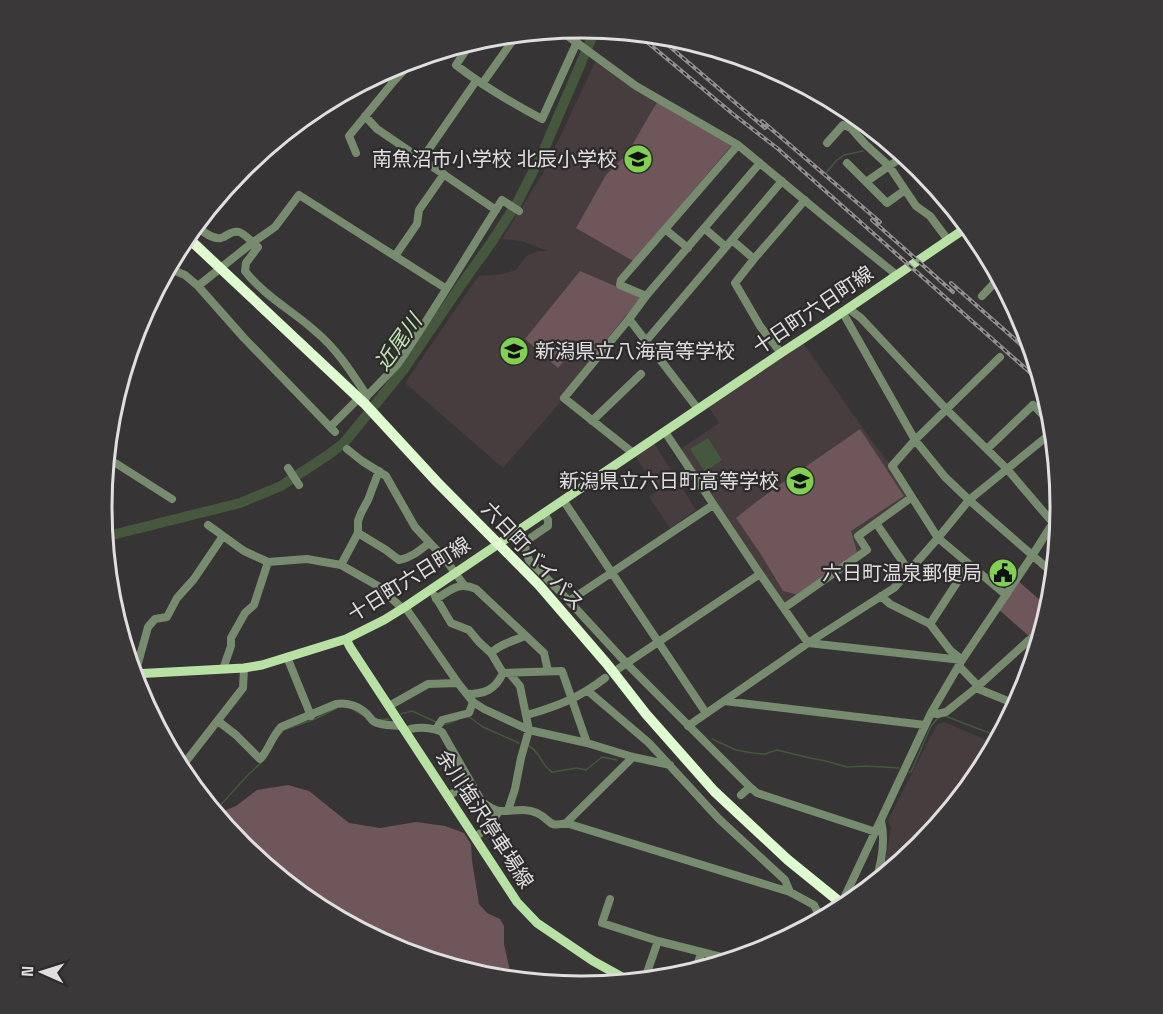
<svg xmlns="http://www.w3.org/2000/svg" width="1163" height="1014" font-family="'Space Grotesk','Noto Sans JP',sans-serif">
<style>
.built{fill:#473c3e}
.green{fill:#6e565b}
.water{fill:#45573d}
.lines{fill:none;stroke-linecap:round;stroke-linejoin:round}
.stream{stroke:#45573d;stroke-width:1.5}
.river{stroke:#45573d;stroke-width:10}
.minor{stroke:#778b6e;stroke-width:8}
.major{stroke:#b8e1a4;stroke-width:9}
.highway{stroke:#dffcd1;stroke-width:10}
.rail-casing{stroke:#939091;stroke-width:4}
.rail{stroke:#2d2a2b;stroke-width:1.5;stroke-dasharray:4.5;stroke-linecap:butt}
.labels{text-anchor:middle;dominant-baseline:central;stroke-width:4.5;stroke-linejoin:round;paint-order:stroke}
.poi-label{font-size:20px;fill:#e0dede;stroke:#2d2a2b;text-anchor:end}
.street-label{font-size:20px;fill:#e0dede;stroke:#2d2a2b}
.water-label{font-size:21px;font-style:italic;fill:#c3e6b2;stroke:#2d2a2b}
.rim{fill:none;stroke:#e0dede;stroke-width:3}
</style>
<rect width="100%" height="100%" fill="#373435"/>
<path class="built" d="M597,58L738,145L620,285L646,296L564,398L503,468L405,383L470,288L479,276L502,274L516,270L526,256L538,251H547L522,241L502,239L543,173Z
M801,340L874,444L892,466L912,497L858,535L867,550L784,608L678,451L719,423L706,403Z
M654,443L696,510L670,528L649,497L658,490L635,456Z
M944,722L996,744L980,774L921,847L885,876L883,874L891,828L888,820L934,730L938,724Z"/>
<path class="green" d="M657,102L732,145L633,261L576,228L606,175L627,154Z
M580,271L641,297L589,361L574,350L558,368L525,339Z
M860,429L904,496L851,531L857,552L799,595L783,591L760,553L736,518C775,486 818,459 860,429Z
M1016,579L1050,609L1044,628L1031,638L997,608Z
M288,785L309,791L349,823L380,828L416,822L445,826L464,833L471,844L472,861L479,904L487,913L500,919L504,926V944L512,980L488,978L397,950L315,906L242,846L216,814L236,806L257,790Z"/>
<path class="water" d="M708,438L722,460L705,472L690,449Z"/>
<g class="lines">
<path class="stream" d="M826,173L836,161L844,155L863,151
M351,708L362,715
M401,714L412,711L436,722
M468,716L483,727L519,743
M945,716L1000,737
M378,720L389,719
M443,725L458,720
M278,737L284,730L315,719L337,708
M712,739L736,750L753,753L765,754L777,750L810,758L826,761L847,767L865,766L899,768
M529,746C542,754 541,765 552,772L577,768L586,770L602,757L617,760
M909,772H911L931,726L936,720L940,717
M213,811L217,809L247,776L266,758L268,754"/>
<path class="river" d="M104,537L240,503L281,486L328,455L344,443L404,369L461,285L491,243L517,203L542,154L596,28"/>
<path class="minor" d="M558,29L636,86L738,145L826,218L893,272L894,277
M472,41L456,65C483,86 512,103 542,119L577,42
M382,72L394,81L414,59
M482,84L518,33
M365,116L377,129L496,210
M827,143L843,125L851,128L865,144L889,166L916,206L930,216L948,240
M356,153L349,136L394,81
M422,159L476,81
M847,163L887,203L905,190
M866,182L889,166L906,155
M195,225C201,230 212,240 221,238C228,236 231,230 239,232C246,234 252,243 258,247L246,263L245,271C264,296 293,311 315,331C337,349 352,373 367,396L364,402
M704,228L726,247
M666,230L688,248
M732,240L754,259
M395,256L417,224L419,210L444,174
M168,268L185,275L198,286L244,338L335,432
M198,286L252,243L275,227L299,195L442,286
M646,296L760,163
M982,296L1000,277
M849,309L861,318L947,410L1007,469L1053,523L1059,528
M843,313L915,440L945,477L969,500L1055,575
M629,319L698,409
M646,341L782,181
M781,353L760,326L735,283L754,259L805,200
M1000,357L915,440L892,466L938,538L1006,595
M367,396L397,365L404,355C438,304 469,252 502,200L519,211
M592,421L641,374
M330,427L359,398
M665,432L760,574L808,643L962,660
M347,449L362,461L386,476L415,527L445,559L464,585
M987,449L1033,405L1053,425
M633,453L564,398L629,319L646,296L620,285L621,280L738,145
M106,457L172,499
M288,468L299,485
M563,500L706,713
M544,513L548,520V526L529,539L525,548L529,560L569,601L627,664L750,787L757,793L876,832
M208,525L244,551L268,562L307,559L341,565L378,586L403,609
M358,533L386,550L399,560C411,558 420,550 429,543
M341,565L358,533V521L361,513L368,500L379,471
M909,571L876,523L912,497
M435,596L451,623L469,630L479,642L491,653
M881,596L890,604L930,624L950,650L961,659
M436,599C451,590 459,581 476,589L544,653L548,671
M569,601L713,505
M405,607L458,683L473,702L484,709L529,730L587,743L633,757L670,765
M784,608L867,550L858,536L876,523
M930,624L969,564
M525,636C513,641 500,644 491,653L503,673L562,671L587,743
M1028,641L1038,646
M287,657L311,716
M959,666L978,686
M223,669L231,646V638L245,613L254,605L268,562
M618,669L760,574
M135,674L148,627L155,619L167,617L177,598L194,579L223,536
M976,688L1018,705
M588,691L649,743L719,819L785,880L790,892
M467,694C485,694 495,690 503,673
M724,701L925,725
M389,706L428,684L458,683
M931,713L937,714L946,712L976,688L1028,641L1044,628
M527,715C558,706 579,698 605,678
M218,721L236,735L260,759C269,750 272,736 281,727L336,704C347,702 359,706 367,714C368,715 372,720 373,721C381,726 393,725 401,726
M688,726L808,643L894,588L938,538L969,500L1050,434L1055,439
M436,729L442,720L469,713L473,702
M405,731C414,726 432,727 442,732L482,802C487,805 493,810 499,811C511,812 523,807 537,813C552,820 547,828 566,823L633,757
M180,769L243,688L244,668
M741,795L750,787
M448,796L471,783
M508,810L515,789L521,758L529,730L520,686L510,674
M566,823L790,892L814,905L818,913L816,920L812,925
M475,837L488,828L499,811
M875,884C881,865 886,841 881,821
M610,899L602,923L658,941
M838,911L931,713L962,660L1032,556L1061,510
M694,972L702,952
M644,981L658,941L733,960"/>
<path class="major" d="M346,639L350,647L517,902L537,923L593,961L631,982
M133,674L244,668L262,665L346,639L384,620L405,607L781,353C845,312 906,268 969,226"/>
<path class="highway" d="M186,236L365,404L437,482L539,585L607,664L646,714L714,791L788,860L846,907"/>
<g class="rail-casing">
<path id="rail" d="M635,32L733,114L777,148L1043,384
M655,34L765,128
M762,121L880,222
M872,220L953,292
M951,283L1035,357"/>
</g>
<use href="#rail" class="rail"/>
</g>
<defs>
<g id="school-disc" transform="scale(1.5)"><circle r="9.5" fill="#80d051" stroke="#2d2a2b"/><path d="M0-5L7-2L0 1L-7-2ZM-4 1L0 2.5L4 1V4Q0 6-4 4Z" fill="#111"/></g>
<g id="civic-disc" transform="scale(1.5)"><circle r="9.5" fill="#80d051" stroke="#2d2a2b"/><path d="M-.6-6.5H3V-4.5H.6V-3L4-1V1h2V6H-6V1h2V-1L-.6-3ZM-1.2 2.5V6h2.4V2.5Z" fill="#111"/></g>
</defs>
<g fill-rule="evenodd">
<use href="#school-disc" x="638" y="159"/>
<use href="#school-disc" x="514" y="351"/>
<use href="#school-disc" x="800" y="481"/>
<use href="#civic-disc" x="1003" y="573"/>
</g>
<g class="labels">
<g class="poi-label">
<text x="617" y="159">南魚沼市小学校 北辰小学校</text>
<text x="535" y="351" text-anchor="start">新潟県立八海高等学校</text>
<text x="779" y="481">新潟県立六日町高等学校</text>
<text x="982" y="573">六日町温泉郵便局</text>
</g>
<g class="street-label">
<text transform="translate(813 310) rotate(-34)">十日町六日町線</text>
<text transform="translate(533 556) rotate(47)">六日町バイパス</text>
<text transform="translate(409 579) rotate(-32)">十日町六日町線</text>
<text transform="translate(485 819) rotate(57)">余川塩沢停車場線</text>
</g>
<g class="water-label">
<text transform="translate(398 342) rotate(-54)">近尾川</text>
</g>
</g>
<path d="M0 0H1163V1014H0ZM112 507a469 469 0 1 1 938 0a469 469 0 1 1-938 0Z" fill="#3b3839" fill-rule="evenodd"/>
<path class="rim" d="M112 507a469 469 0 1 1 938 0a469 469 0 1 1-938 0Z"/>
<g transform="translate(42 972) rotate(273)" stroke="#2d2a2b" stroke-width="4.5" paint-order="stroke">
<path d="M0-4.5L10 22L0 15L-10 22Z" fill="#e0dede"/>
<text y="-9" font-size="16" font-weight="bold" text-anchor="middle" fill="#e0dede">N</text>
</g>
</svg>
